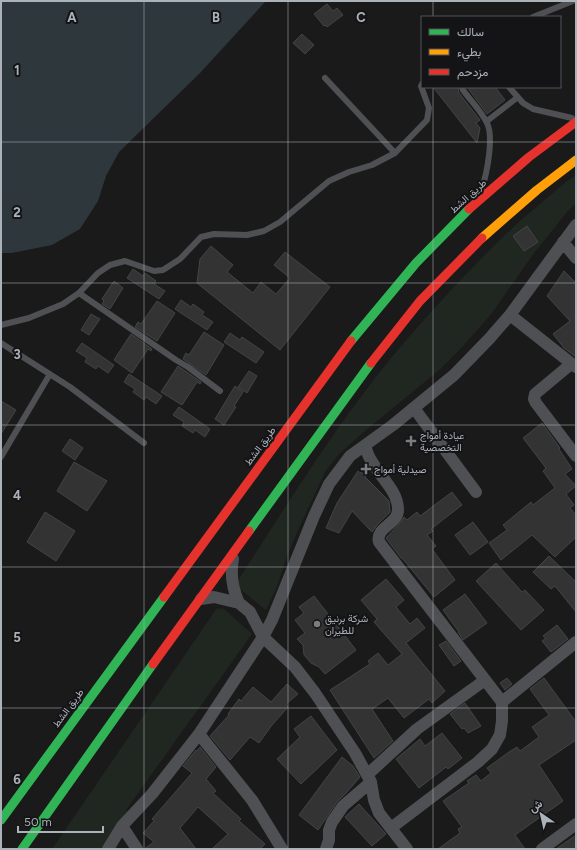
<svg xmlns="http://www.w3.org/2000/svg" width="577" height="850" font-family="Figtree,Vazirmatn,sans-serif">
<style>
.green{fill:#202720}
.water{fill:#2d373c}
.building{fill:#333334;stroke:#424446}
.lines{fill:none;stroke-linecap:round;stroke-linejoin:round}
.lane{stroke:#4e5053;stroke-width:6}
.street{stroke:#4e5053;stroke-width:12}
.fast{stroke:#30b455;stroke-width:9}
.slow{stroke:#ff9f0a;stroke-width:9}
.jam{stroke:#e5322d;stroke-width:9}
.grid{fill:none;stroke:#acb2ba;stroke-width:1;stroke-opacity:0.55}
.poi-dot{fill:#797d82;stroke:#141416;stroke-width:1.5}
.labels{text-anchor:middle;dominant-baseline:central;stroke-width:4;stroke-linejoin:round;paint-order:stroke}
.street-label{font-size:10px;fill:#acb2ba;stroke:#141416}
.poi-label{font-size:10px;fill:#acb2ba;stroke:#141416;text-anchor:start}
.grid-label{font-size:13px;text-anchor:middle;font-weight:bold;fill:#acb2ba;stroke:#141416;stroke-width:4;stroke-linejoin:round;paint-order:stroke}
</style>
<rect width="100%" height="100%" fill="#1a1a1a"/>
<path class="green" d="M576,175V203L568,211L534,253L492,313L464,345L437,372L366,430L340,453L326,470L300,526L286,559L276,589L266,610L235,585C285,508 333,429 391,358C426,316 463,276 502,238C522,218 544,201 566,182Z
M217,608L224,609L252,634L126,810L128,812L103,849H52Z"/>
<path class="water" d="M1,1H266L200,73L119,152L106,176L98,201L80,229L52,245L12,253H1Z"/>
<path class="building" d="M327,4L333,11L337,8L343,15L327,27L325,25L324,26L314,14Z
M302,34L314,45L305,54L293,43Z
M433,87H458L459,93L480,120L476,123L480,128L477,143Z
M467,87H495L505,100L487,114Z
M527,226L538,242L524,251L513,236Z
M211,246L233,265L227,272L253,293L261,282L276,294L290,278L274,265L285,252L330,287L280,350L197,283L200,259Z
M133,269L143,276L145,273L156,281L154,284L165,291L159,299L127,278Z
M564,271L576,283V357L564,348L553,334L570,321L547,296Z
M114,281L123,288L110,309L102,304L104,301L102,299Z
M181,300L191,307L193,304L204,312L202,315L213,322L207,330L175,309Z
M157,301L175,313L157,341L135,327L138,322L141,324Z
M91,314L100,319L89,335L81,330Z
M204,332L224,345L206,375L183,359L186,353L189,355Z
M230,333L240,340L242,337L264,352L256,363L224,342Z
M131,334L152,349L151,351L148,349L132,373L114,360Z
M82,343L114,365L108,373L98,366L96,369L85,362L87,358L76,351Z
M178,366L201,382L200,384L197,382L182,405L161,392Z
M249,371L257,376L247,393L238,387Z
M129,374L162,396L156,404L146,397L144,400L133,392L135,389L124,382Z
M235,386L243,392L234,406L236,407L224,425L215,419Z
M1,401L16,410L1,434Z
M179,407L210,429L205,437L195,430L193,433L182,426L184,422L173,415Z
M542,423L560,448L559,449L572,469L565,474L576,486L566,494L574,505L570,508L576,515V537L555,557L532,535L501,560L489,543L507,530L503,525L531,502L533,505L555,488L543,471L546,468L523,438Z
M70,439L83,448L75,460L62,451Z
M74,462L107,481L87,511L57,491Z
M358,471L366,475L365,477L389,501L390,512L378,524L372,532L352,511L339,533L326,528L337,503Z
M452,492L462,505L431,529L433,531L427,535L436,546L432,549L455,580L434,597L402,558H401L386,538L400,523L404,517L407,520L417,512L420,516Z
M45,512L75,531L56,561L27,542Z
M473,522L488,542L470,555L455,535Z
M549,556L576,582V612L555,586L551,589L533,572Z
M496,563L522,592L525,590L544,610L521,630L476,581Z
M386,579L404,600L396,607L410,624L417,618L425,628L406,643L445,691L432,703L429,699L404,718L388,698L372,709L393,741L374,758L330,690L370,664L368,661L378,653L388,665L402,654L374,622L377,619L361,600Z
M465,594L487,623L463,640L458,632H459L443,610Z
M314,596L356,650L325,674L319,667L311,663L304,655L303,645L297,639L305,633L295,620L304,613L299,607Z
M557,625L568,639L551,652L542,641L546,638L543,636Z
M446,641L461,661L454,666L439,645Z
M507,678L512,684L505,690L500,683Z
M544,678L576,722V740L539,765L563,801L515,835L525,849H438L460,833L458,829L462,827L443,801L469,783L467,781L476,775L481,781L491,773L487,768L509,752L517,747L520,751L539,737L532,727L549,715L530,689Z
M287,684L298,694L286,704L288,707L272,725L259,743L250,737L230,760L210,736L229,715L228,714L239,699L241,701L253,687L271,702Z
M465,703L481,726L468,733L464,728L462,729L450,714Z
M311,716L337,750L301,784L277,759L300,737L294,729Z
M442,733L462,758L448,769L446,767L419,788L396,759L420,739L425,746Z
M200,747L216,767L206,779L216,791L213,793L241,819L239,821L265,844L260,849H212L228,834L198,807L180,828L196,849H144L154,842L143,833L154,821L152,819L192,773L183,766L196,750L197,751Z
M342,757L353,766L360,777L347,792L337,802L318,830L299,815Z
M359,804L386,834L372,846L345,817Z
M576,835V849H556Z"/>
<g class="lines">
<path class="lane" d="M533,17L573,1
M325,78L395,153
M462,87L463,90C470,100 482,112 487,123C494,137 487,173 482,188
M509,87L523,103L533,109L572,118
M487,121L518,97
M79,293L176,360L188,367L220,391
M1,325L29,318L63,304L79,293L98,273L110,265L125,261L154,271L163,270L180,259L201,237L214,234L247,235L264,231L280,222L329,181L349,172L372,165L395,153L427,120L429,108L421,86L422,84
M1,343L70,387L144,443
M1,457L50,374"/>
<path class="street" d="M563,242L576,258
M510,315L576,367
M571,364L535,394L534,399L536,403L576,456
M414,408L476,492
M365,446C367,451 368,456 371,460C379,476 398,491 398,509C399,524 375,527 379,542L502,702V721L500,735L492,749L478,762L391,828
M233,559C230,575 232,588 239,603
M201,599L214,597L239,603L250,612L263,637L295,667L315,693L355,753L371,782L374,800L379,813L407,849
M502,702L576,642
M199,734L252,800L282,849
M367,775L417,729L485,680
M122,826L137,849
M108,849L122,826L152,794L199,734L263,637L272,620L314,516L329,484L350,456L393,425L454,375L489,339L510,315L576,225
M326,849L329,840V830L332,822L343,806L371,782
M542,849L576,824"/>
<path class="fast" d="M351,341L416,263L469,209
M249,531L371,363
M1,820L164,597
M22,849L153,664"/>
<path class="slow" d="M482,238L537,190L576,160"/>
<path class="jam" d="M469,209L529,157L576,122
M371,363L420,301L482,238
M164,597L351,341
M153,664L249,531"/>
</g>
<path class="grid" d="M144,1V849M288,1V849M433,1V17M433,87V849M1,142H576M1,283H576M1,425H576M1,567H576M1,708H576"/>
<g class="poi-dot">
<path d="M409 435h4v4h4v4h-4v4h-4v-4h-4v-4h4z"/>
<path d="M364 463h4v4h4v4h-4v4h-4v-4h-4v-4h4z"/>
<circle cx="317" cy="624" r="4"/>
</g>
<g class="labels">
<g class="street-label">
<text transform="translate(468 196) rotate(-42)">طريق الشط</text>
<text transform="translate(260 446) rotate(-54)">طريق الشط</text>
<text transform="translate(68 708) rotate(-54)">طريق الشط</text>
</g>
<g class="poi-label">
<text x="420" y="435">عيادة أمواج<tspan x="420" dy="12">التخصصية</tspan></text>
<text x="374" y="469">صيدلية أمواج</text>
<text x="325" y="618">شركة برنيق<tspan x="325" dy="12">للطيران</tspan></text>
</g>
</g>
<g class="grid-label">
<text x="72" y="22">A</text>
<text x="216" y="22">B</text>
<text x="361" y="22">C</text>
<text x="17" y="75">1</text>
<text x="17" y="217">2</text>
<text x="17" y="359">3</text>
<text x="17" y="500">4</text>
<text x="17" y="642">5</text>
<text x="17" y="784">6</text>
</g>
<rect width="577" height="850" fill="none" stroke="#acb2ba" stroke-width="4"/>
<rect x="421" y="16" width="140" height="72" fill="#141416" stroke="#515358"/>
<rect x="429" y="29" width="20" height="6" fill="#30b455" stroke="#515358"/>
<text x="457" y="36" font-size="12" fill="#acb2ba">سالك</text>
<rect x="429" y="49" width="20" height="6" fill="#ff9f0a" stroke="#515358"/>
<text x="457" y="56" font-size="12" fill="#acb2ba">بطيء</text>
<rect x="429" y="69" width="20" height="6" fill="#e5322d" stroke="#515358"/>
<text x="457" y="76" font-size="12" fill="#acb2ba">مزدحم</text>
<g transform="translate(541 814) rotate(326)" stroke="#141416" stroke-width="3" paint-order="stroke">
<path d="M0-3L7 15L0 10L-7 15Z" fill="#acb2ba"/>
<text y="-6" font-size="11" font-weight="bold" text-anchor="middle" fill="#acb2ba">ش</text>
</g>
<path d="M18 826v6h85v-6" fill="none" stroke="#acb2ba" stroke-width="2"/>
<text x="24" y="826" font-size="12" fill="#acb2ba" stroke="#141416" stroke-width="3" paint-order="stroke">50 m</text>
</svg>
